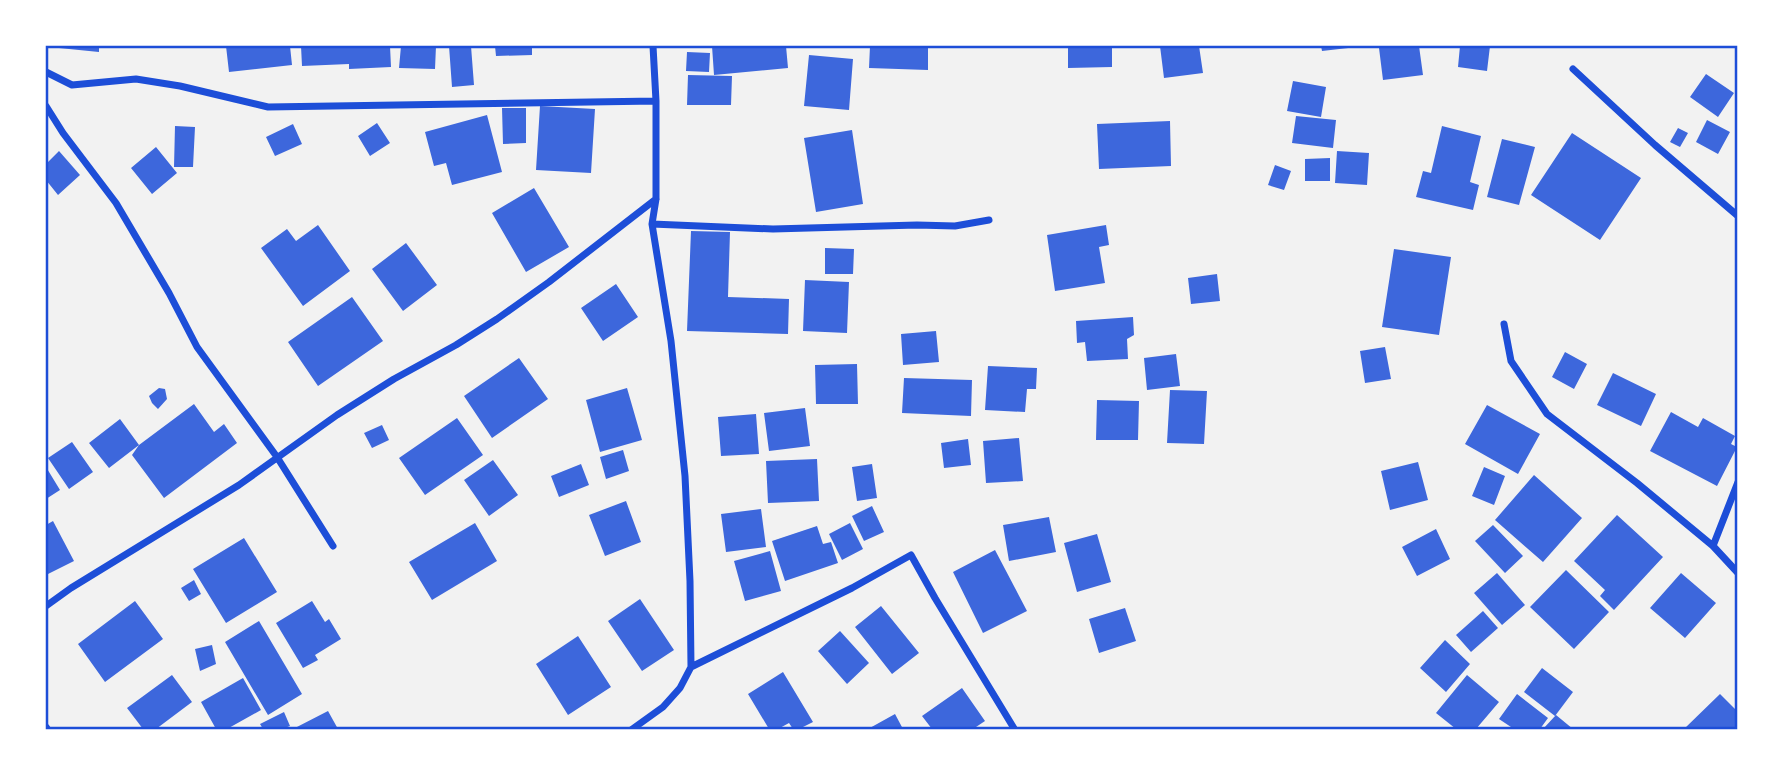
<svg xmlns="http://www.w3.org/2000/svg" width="1783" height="775" font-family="'Titillium Web',sans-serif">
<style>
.building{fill:#3d67dc}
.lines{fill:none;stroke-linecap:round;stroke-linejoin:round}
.minor{stroke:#1d4ed8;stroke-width:7}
.neatline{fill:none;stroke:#1d4ed8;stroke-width:2.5}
</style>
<rect width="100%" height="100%" fill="#f2f2f2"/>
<path class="building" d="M49,46H99V52L49,47Z
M226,46H290L292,65L229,72Z
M301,46H390L391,67L349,69V64L302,66Z
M401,46H436L435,69L399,68Z
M449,46H471L474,85L452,87Z
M495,46H532V55L496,56Z
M712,46H786L788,68L714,75Z
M870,46H928V70L869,68Z
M1068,46H1112V67L1068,68Z
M1160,46H1199L1203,73L1164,78Z
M1321,46H1357V47L1322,51Z
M1403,46H1419L1423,75L1383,80L1379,48Z
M1460,46H1490L1487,71L1458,67Z
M687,52L710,53L709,72L686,71Z
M809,55L853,59L849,110L804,106Z
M1706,74L1734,93L1718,117L1690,97Z
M688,75L732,76L731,105H687Z
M1293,81L1326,87L1321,117L1287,111Z
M540,106L595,109L591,173L536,170Z
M502,108H526V143L503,144Z
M487,115L502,172L452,185L446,163L434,166L425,132Z
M1296,116L1336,120L1333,148L1292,143Z
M1707,120L1730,132L1718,154L1696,142Z
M1170,121L1171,166L1099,169L1097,124Z
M377,123L390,143L370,156L358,136Z
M293,124L302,144L275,156L266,137Z
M175,126L195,127L193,167H174Z
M1442,126L1481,136L1470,182L1479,185L1473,210L1416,197L1423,171L1431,173Z
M1678,128L1688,133L1680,147L1670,142Z
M852,130L863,204L816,212L804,138Z
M1572,133L1641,178L1600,240L1531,195Z
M1502,139L1535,147L1519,205L1487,197Z
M156,147L177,173L152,194L131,168Z
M59,151L80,175L58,195L46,180V164Z
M1337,151L1369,153L1367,185L1335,183Z
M1330,158V181H1305V159Z
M1275,165L1291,171L1284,190L1268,185Z
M534,188L569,247L526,272L492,213Z
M318,225L350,271L303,306L261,248L287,229L296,241Z
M1106,225L1109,245L1099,247L1105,283L1055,291L1047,235Z
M691,231L730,232L728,297L789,299L788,334L687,331Z
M406,243L437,285L403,311L372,269Z
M825,248L854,249L853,274H825Z
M1394,249L1451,257L1439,335L1382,327Z
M1217,274L1220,301L1191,304L1188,278Z
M805,280L849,282L847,333L803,331Z
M616,284L638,317L603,341L581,308Z
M352,297L383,341L318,386L288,342Z
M1133,317L1134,335L1127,339L1128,359L1087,361L1085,342L1077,343L1076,321Z
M936,331L939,362L903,365L901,334Z
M1385,347L1391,379L1365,383L1360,351Z
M1565,352L1587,364L1574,389L1552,377Z
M1176,354L1180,386L1147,390L1144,358Z
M519,358L548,399L492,438L464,396Z
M857,364L858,404H816L815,365Z
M988,366L1037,368L1036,389H1027L1025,412L985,410Z
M1613,373L1656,394L1641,426L1597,405Z
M904,378L972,380L971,416L902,413Z
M159,388L165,389L167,399L158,409L152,403L149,396Z
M627,388L642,440L600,452L586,400Z
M1170,390L1207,391L1204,444L1167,443Z
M1097,400L1139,401L1138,440H1096Z
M194,404L214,432L224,424L237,443L164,498L132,455L139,445L109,468L89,443L120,419L139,445Z
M1487,405L1540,434L1518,474L1465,444Z
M805,408L810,446L769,451L764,413Z
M1671,412L1698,427L1703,418L1735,436L1731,444L1737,447L1717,486L1650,451Z
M756,414L759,454L721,456L718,417Z
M457,418L483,455L425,495L399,458Z
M382,425L389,440L372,448L364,433Z
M1019,438L1023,481L986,483L983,441Z
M968,439L971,465L944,468L941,443Z
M72,442L93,472L69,489L48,458Z
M623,450L629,471L606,479L600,457Z
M817,459L819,501L768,503L766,461Z
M493,460L518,495L489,516L464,480Z
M1418,462L1428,500L1390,510L1381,471Z
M581,464L589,485L559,497L551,476Z
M872,464L877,498L857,501L852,467Z
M46,467L60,490L46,499Z
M1484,467L1505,476L1494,505L1472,496Z
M1534,475L1582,518L1543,562L1495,520Z
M626,501L641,542L605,556L589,515Z
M872,506L884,532L864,541L852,516Z
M761,509L766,547L726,552L721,514Z
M1617,515L1663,557L1614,610L1600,596L1605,590L1574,561Z
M1049,517L1056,552L1009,561L1003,525Z
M53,521L74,561L46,575V525Z
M475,523L497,561L432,600L409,562Z
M850,523L863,549L842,560L829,534Z
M1493,525L1523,556L1505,573L1475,541Z
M817,526L823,544L831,542L838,563L785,581L772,541Z
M1436,529L1450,559L1417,576L1402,547Z
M1097,534L1111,582L1077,592L1064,543Z
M244,538L277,592L226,623L193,569Z
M995,550L1027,611L983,633L953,572Z
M770,551L781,591L745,601L734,561Z
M1566,570L1609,612L1574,649L1530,607Z
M1497,573L1525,605L1502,625L1474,593Z
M1681,573L1716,603L1685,638L1650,608Z
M194,580L201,594L189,601L181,588Z
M640,599L674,650L642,671L608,621Z
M135,601L163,639L105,682L78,644Z
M312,601L325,622L329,619L341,639L315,655L318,660L303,668L276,623Z
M881,606L919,653L892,674L855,627Z
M1125,608L1136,641L1099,653L1089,619Z
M1483,611L1498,628L1471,652L1456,635Z
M259,621L302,694L268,715L225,642Z
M840,631L869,663L847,684L818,651Z
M578,636L611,687L568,715L536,664Z
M1445,640L1470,664L1446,692L1420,668Z
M212,645L216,664L200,671L195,649Z
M1542,668L1573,692L1555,716L1524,692Z
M783,672L813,722L799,729H793L789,723L778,729H769L748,694Z
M172,675L192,702L156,729H143L127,708Z
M1467,675L1499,702L1476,729H1456L1436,713Z
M243,678L261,710L227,729H216L201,702Z
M962,688L985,721L973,729H932L922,716Z
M1517,694L1548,718L1540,729H1514L1499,719Z
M1720,694L1737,711V729H1684Z
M328,711L338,729H293Z
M284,712L290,726L282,729H263L260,724Z
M895,714L903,729H868Z
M1556,715L1573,729H1543Z"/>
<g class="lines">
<path class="minor" d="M1573,69L1655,145L1738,216
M46,72L72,85L136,79L180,86L268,107L656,101
M46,106L63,133L116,203L169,293L197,347L277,457L333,546
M652,224L773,229L917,225L955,226L989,220
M1504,324L1511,361L1547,414L1637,483L1713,546L1738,573
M1713,546L1738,482
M46,606L71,588L239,485L337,415L394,379L456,345L497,319L549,282L656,199
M691,667L852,588L911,555L935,598L1015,730
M46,727L48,730
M631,730L663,707L680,688L691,667L690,581L685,476L671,341L652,224L656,199V101L653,46"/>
</g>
<rect width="1783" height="775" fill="none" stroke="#ffffff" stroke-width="94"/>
<rect x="47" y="47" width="1689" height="681" class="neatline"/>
</svg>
